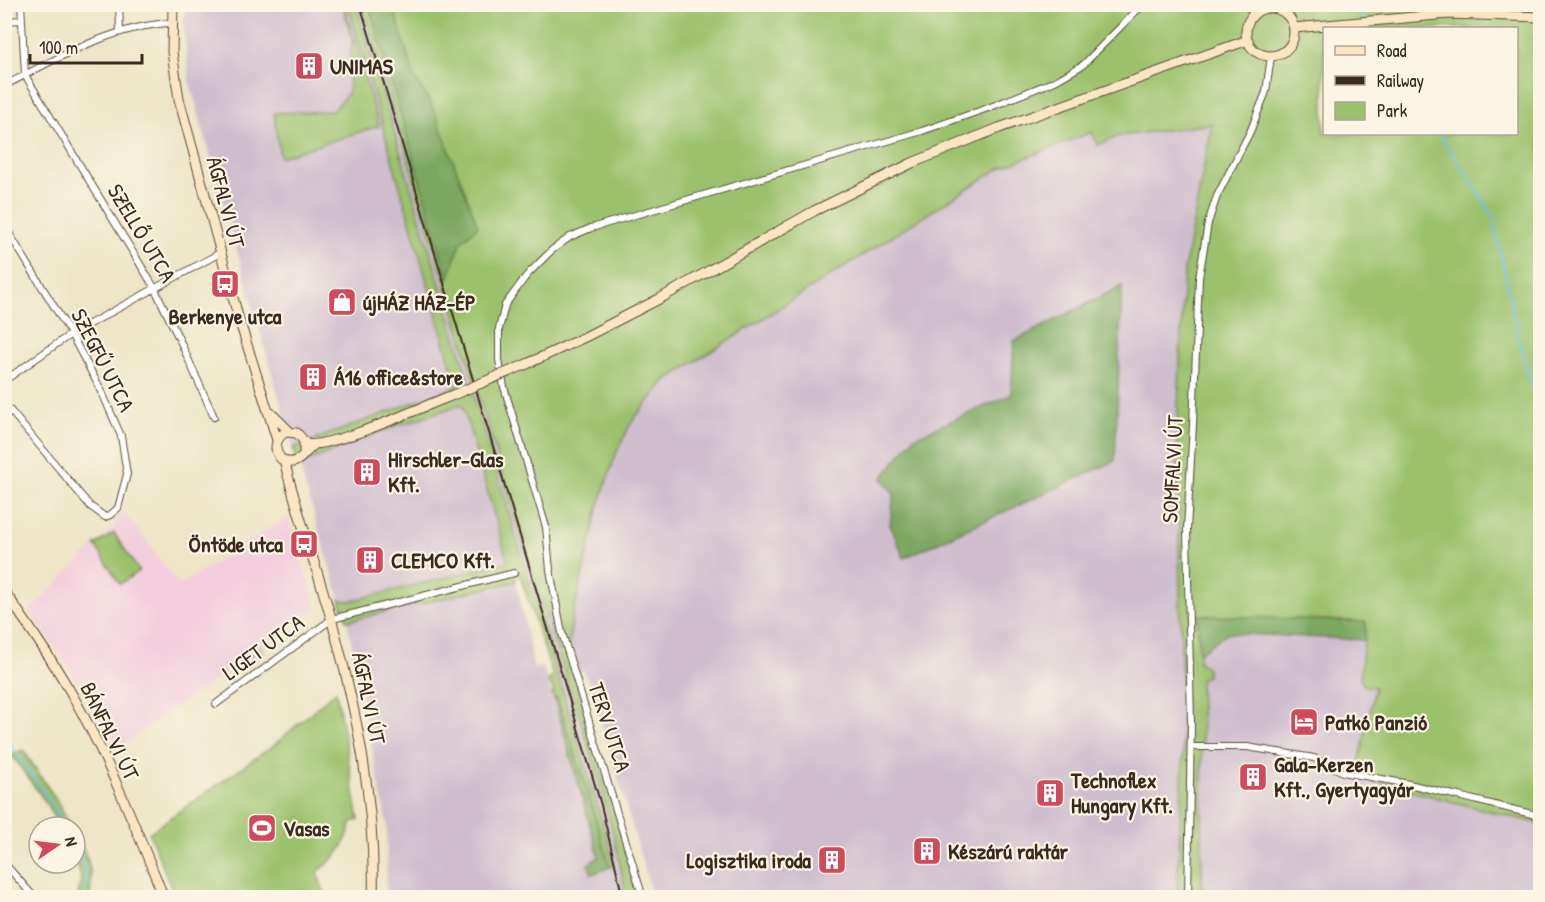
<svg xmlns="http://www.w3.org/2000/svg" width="1545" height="902" font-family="'Patrick Hand',sans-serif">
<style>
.built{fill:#f3cfde}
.industrial{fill:#cfbdce}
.green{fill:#9bc16d;stroke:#6b7646;stroke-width:1.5;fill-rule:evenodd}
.forest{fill:#7ca760;stroke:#5c683f;stroke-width:1.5}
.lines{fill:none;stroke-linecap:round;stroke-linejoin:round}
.stream{stroke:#67c0e4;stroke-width:2}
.street-casing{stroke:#564637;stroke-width:8}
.secondary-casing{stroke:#564637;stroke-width:11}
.street{stroke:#fff;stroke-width:6}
.secondary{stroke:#fbe6c4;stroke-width:9}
.rail{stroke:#3b2a1e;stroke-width:2}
.secondary-bridge-casing{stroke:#564637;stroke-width:11;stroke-linecap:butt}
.secondary-bridge{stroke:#fbe6c4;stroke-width:9}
.labels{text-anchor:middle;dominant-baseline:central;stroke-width:4.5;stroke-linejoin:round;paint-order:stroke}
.poi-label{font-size:22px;font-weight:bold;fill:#3b2a1e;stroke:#fcf5e5;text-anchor:start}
.street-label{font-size:22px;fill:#3b2a1e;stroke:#fcf5e5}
</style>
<rect width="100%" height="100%" fill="#fcf5e5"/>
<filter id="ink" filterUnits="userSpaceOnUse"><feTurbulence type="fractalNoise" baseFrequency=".0167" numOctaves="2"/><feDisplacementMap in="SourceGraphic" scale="12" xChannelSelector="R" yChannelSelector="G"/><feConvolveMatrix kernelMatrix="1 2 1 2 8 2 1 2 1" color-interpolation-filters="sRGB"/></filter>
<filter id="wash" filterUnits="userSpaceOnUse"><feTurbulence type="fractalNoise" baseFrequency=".008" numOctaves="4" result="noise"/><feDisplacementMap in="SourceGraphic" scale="24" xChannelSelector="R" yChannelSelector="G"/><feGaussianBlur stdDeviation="1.35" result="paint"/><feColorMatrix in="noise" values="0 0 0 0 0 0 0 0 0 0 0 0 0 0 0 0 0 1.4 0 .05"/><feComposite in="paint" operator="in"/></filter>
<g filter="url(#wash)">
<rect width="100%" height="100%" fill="#ede5c6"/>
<path class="built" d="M125,512L179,585L288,517L317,607L119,748L98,717L77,680L30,610L116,525L113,521Z"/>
<path class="industrial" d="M362,4L532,572L604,802L620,860L626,897H386L387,825L347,621L516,581L534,669L543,666L600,858L588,864L614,865L600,812L356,5Z
M187,5H348L458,386L293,448L189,80L183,18Z
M1212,124L1184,271L1177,431L1183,760L1177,897H653L590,684L582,670L578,674L568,656L572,619L600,501L617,451L632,421L666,380L1000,168L1092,131L1099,145L1119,136Z
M462,404L508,562L351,601L340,600L299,465L379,432Z
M1198,615L1366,622L1365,640L1375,686L1357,777L1540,824V875L1538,897H1202V739L1200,679L1207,676V668L1199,662Z
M261,644L266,651L248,662L249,664L242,668L237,661Z"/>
<path class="green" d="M343,5H344L379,126L280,157L274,113L333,111L348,93L352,40Z
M348,5H356L607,838L614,865L610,867L585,782L557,698H554L552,694L554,692L548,681L553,676L520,575L515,577L516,581L347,621L340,600L351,601L508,562L462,404L379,432L299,465L293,448L457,386Z
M362,5H1540V824L1356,777L1375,687L1364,686L1360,679L1366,622L1198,615L1199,662L1207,668V676L1200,679L1202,739V897H1177L1183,760L1177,431L1184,271L1212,124L1119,136L1098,145L1092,132L1000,168L666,380L632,421L617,451L600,501L572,619L568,656L578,674L580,696L631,867L636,897H626C608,786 564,678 531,570C474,382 419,193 362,5ZM1324,28H1516V134H1324Z
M114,533L139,571L120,584L95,545Z
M336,691L359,820L352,822C344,850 339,854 317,873L326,897H175L149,833L274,745Z
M23,750L57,801L71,827H59L45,801L12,755Z
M75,835C89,859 93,869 90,897H78L81,878L75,855Z"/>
<path class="forest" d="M369,5H393L414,77L433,107L478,226L461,242L448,279Z
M1122,286L1115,461L904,558L890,525L894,494L882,478L914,437L1011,395L1014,341Z
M1198,615L1366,622L1365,640L1227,633L1199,653Z
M554,698H557L585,782L610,867L592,874L588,864L599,857Z"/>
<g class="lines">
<path class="stream" d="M1357,4L1364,18
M1440,134L1493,215L1517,333L1540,414
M4,735L55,809L65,827
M75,846C86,863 87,878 84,898"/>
</g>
</g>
<g filter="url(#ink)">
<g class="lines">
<g class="street-casing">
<path id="street" d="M21,4L25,75L154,287L182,345L214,417
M119,4L120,32
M1244,4L1255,14
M1285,12L1287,4
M4,21L21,20
M4,86C55,59 114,25 172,23
M4,225L71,334L101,390L121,436L127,474L118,508L110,515L105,517L90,506L4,403
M4,381L71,334L220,253
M216,704L332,619L514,573
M1191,747H1247L1314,758L1343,772L1409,784L1540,816
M4,863L35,898
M643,898L562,633L550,570L546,527L504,387L499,360V329L505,305L527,275L552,250L570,237L591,228L922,131L988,108L1055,81L1083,65L1136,11L1146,4
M1188,898L1191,724L1187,529L1193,425L1199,278L1208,223L1217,196L1250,132L1266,92L1271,56"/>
</g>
<g class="secondary-casing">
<path id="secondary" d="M173,4L172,52L179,99L238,316L277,440
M1246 32a24 24 0 1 1 48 0a24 24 0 1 1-48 0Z
M1294,28L1448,14L1540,17
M527,364L587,336L661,298L814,211L912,163L999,128L1248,40
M271,413L290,432
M305,444C331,449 419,408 448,397
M304,453V441L297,433L286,432C267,442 278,468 296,461C303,458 307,449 314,445
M284,460C297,513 316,565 331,618C356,708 376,804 373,898
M4,591C29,626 53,661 74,698C109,761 137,830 164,898"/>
</g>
<use href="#street" class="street"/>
<use href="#secondary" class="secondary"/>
<path class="rail" d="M360,4L601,805L623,898"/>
<g class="secondary-bridge-casing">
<path id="secondary-bridge" d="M448,397L527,364"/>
</g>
<use href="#secondary-bridge" class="secondary-bridge"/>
</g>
</g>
<defs>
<g id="building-square" transform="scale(1.5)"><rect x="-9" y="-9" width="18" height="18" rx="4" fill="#d1495b" stroke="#fcf5e5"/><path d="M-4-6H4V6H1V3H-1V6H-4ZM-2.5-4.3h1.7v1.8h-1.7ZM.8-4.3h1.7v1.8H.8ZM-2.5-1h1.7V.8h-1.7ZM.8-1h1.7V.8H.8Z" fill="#fff"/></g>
<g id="bus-square" transform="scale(1.5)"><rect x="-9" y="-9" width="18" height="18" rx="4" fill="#d1495b" stroke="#fcf5e5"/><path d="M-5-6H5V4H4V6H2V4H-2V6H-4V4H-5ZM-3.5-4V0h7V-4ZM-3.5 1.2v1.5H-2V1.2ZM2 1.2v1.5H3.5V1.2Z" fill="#fff"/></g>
<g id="shop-square" transform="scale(1.5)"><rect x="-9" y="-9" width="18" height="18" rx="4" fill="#d1495b" stroke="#fcf5e5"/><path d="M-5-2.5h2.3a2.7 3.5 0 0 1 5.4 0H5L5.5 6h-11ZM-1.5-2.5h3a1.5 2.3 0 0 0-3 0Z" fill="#fff"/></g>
<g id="hotel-square" transform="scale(1.5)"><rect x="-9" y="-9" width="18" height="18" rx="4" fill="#d1495b" stroke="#fcf5e5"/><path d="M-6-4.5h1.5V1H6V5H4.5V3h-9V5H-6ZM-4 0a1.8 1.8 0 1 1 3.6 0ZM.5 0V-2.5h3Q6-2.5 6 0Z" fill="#fff"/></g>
<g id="stadium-square" transform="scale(1.5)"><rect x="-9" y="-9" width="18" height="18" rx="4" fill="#d1495b" stroke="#fcf5e5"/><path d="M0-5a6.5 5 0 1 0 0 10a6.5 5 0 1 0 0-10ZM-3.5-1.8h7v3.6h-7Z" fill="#fff"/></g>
</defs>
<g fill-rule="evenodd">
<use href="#building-square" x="309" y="66"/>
<use href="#bus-square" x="225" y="284"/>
<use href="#shop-square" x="342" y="302"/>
<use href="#building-square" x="313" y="377"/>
<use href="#building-square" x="367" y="472"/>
<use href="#bus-square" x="304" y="544"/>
<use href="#building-square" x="370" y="560"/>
<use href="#hotel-square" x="1304" y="722"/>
<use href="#building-square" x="1253" y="777"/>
<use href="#building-square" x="1050" y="793"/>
<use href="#stadium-square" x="262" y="828"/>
<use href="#building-square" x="927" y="851"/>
<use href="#building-square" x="832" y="860"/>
</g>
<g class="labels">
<g class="poi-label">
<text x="330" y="66">UNIMAS</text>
<text x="363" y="302">újHÁZ HÁZ-ÉP</text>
<text x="225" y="316" text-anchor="middle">Berkenye utca</text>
<text x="334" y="377">Á16 office&amp;store</text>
<text x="388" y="459">Hirschler-Glas<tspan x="388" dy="25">Kft.</tspan></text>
<text x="283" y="544" text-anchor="end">Öntöde utca</text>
<text x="391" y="560">CLEMCO Kft.</text>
<text x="1325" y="722">Patkó Panzió</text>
<text x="1274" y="764">Gala-Kerzen<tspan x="1274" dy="25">Kft., Gyertyagyár</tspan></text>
<text x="1071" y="780">Technoflex<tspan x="1071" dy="25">Hungary Kft.</tspan></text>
<text x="283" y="828">Vasas</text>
<text x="948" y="851">Készárú raktár</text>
<text x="811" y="860" text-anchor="end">Logisztika iroda</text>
</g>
<g class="street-label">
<text transform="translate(226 202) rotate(75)">ÁGFALVI ÚT</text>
<text transform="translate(142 233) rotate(59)">SZELLŐ UTCA</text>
<text transform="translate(103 360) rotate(63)">SZEGFŰ UTCA</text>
<text transform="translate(1172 469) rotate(-87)">SOMFALVI ÚT</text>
<text transform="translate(263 647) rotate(-36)">LIGET UTCA</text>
<text transform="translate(369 698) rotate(78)">ÁGFALVI ÚT</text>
<text transform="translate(610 727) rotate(72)">TERV UTCA</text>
<text transform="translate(110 731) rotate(64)">BÁNFALVI ÚT</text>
</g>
</g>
<rect width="1545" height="902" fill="none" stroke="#fcf5e5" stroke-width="24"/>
<rect x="1323" y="27" width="195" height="108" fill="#fcf5e5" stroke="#afa495" stroke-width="1.5"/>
<rect x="1335" y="46" width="30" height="9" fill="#fbe6c4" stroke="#afa495" stroke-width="1.5"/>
<text x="1377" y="57" font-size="18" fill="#3b2a1e">Road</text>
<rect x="1335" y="76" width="30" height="9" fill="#3b2a1e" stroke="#afa495" stroke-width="1.5"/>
<text x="1377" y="87" font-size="18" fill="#3b2a1e">Railway</text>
<rect x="1335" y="102" width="30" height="18" fill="#9bc16d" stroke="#afa495" stroke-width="1.5"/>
<text x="1377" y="117" font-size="18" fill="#3b2a1e">Park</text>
<g transform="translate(57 845) rotate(76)"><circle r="28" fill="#fcf5e5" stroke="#afa495" stroke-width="1.5"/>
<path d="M0-4.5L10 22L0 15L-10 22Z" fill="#d1495b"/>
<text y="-9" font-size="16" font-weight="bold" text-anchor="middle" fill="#3b2a1e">N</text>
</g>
<path d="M30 54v9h112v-9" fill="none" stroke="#3b2a1e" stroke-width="3"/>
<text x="39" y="54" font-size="18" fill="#3b2a1e" stroke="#fcf5e5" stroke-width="4.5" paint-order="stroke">100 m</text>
</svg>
